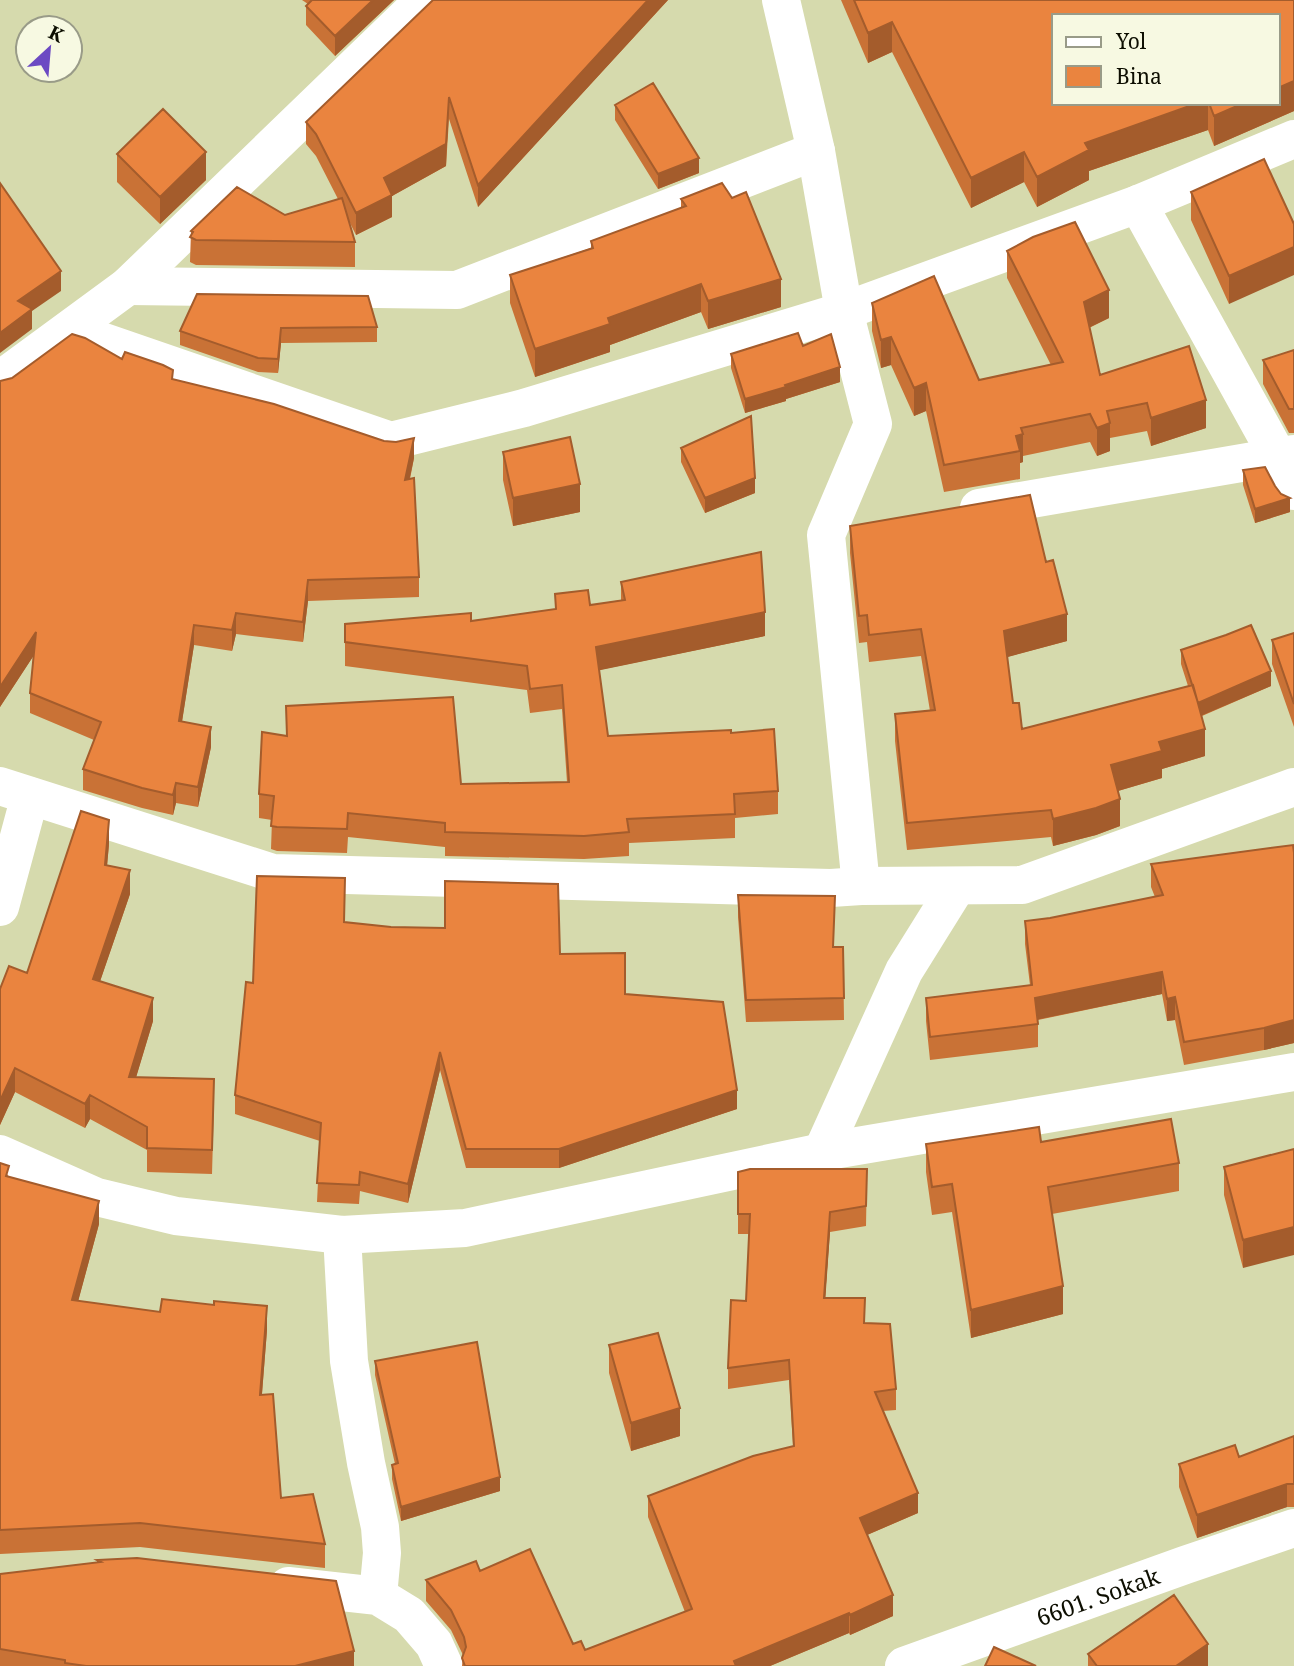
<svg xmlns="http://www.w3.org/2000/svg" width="1294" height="1666" font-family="'Noto Serif',serif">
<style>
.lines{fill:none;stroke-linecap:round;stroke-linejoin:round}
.minor{stroke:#fff;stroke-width:38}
.wall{fill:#c97236;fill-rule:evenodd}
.shaded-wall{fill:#a45c2c}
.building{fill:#ea843f;stroke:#a45c2c;stroke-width:2}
.labels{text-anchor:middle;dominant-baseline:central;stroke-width:5;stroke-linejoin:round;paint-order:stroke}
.street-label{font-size:23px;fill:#0d0e01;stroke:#f7f9e2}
</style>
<rect width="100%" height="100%" fill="#d6daad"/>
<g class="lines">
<g class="minor">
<path d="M781,0L816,151L844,311L873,424L826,535L861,886"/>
<path d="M1138,204L1278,457L1294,491"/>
<path d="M128,286L457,290L816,151"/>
<path d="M69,330L391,441L524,408L844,311L1138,204L1294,139"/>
<path d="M0,380L128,286L424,0"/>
<path d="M979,508L1294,454"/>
<path d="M0,786L273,873L831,888L861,886L1022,885L1294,787"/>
<path d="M0,907L30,796"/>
<path d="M822,1152L904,971L957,886"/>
<path d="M0,1154L97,1197L176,1216L342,1235L465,1228L822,1152L1294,1072"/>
<path d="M342,1235L349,1361L366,1463L380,1527L382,1553L378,1596"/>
<path d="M288,1586L378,1596L409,1615L434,1644L444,1666"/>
<path id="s1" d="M904,1666L1185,1565L1294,1528"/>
</g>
</g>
<path class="wall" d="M302,0H394L335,56L306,25V6L308,4Z
M433,0H668L478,207L449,119L446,166L392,196V217L356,235L349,221L355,242V267L196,265L190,262L191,231L285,215L338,199L316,156L306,144V122Z
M841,0H1294V111L1214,146L1208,130L1089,171V180L1037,207L1024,182L971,208L892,52L868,63ZM1054,16H1278V103H1054Z
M615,105L699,173L658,189L615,120Z
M117,154L206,180L160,224L117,182Z
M1264,159L1229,304L1191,220V192Z
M681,199L781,307L708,329L701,312L610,345V352L535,377L510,303V275L591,248V241L681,208Z
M1007,251L1109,318L1089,328L1100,375L1206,428L1151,446L1147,431L1110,438V451L1097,456L1090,442L1023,456V462L1020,463V479L944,492L926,411L914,416L891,365L881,368L872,331V303L979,380L1051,365L1007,278Z
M197,294L377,327V342L281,343L278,373L258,372L180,345V331Z
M803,346L840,382L786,399V401L745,413L731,368V354Z
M1294,350V433H1289L1263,384V360Z
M122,359L173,380L414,458L410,479L419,577V597L308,601L303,642L236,634L232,651L194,645L182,721L211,747L198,807L176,803L173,815L142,808L83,790V769L94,740L30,713V693L34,655L0,707V381Z
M681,448L755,493L705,513L681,462Z
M503,452L580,512L513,526L503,480Z
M1243,470L1275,486L1290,512L1255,523L1243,485Z
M850,526L1046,562L1067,641L1007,657L1013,703L1022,729L1188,686L1181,664V650L1271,686L1202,716L1205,756L1162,769V778L1118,791L1120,826L1096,835L1053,846L1051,837L907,850L895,741V714L930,711L921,656L869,662L867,642L859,643L850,553Z
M621,582L765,636L599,670L608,736L731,733L778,791V814L735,818V838L629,843V856L584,859L445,856V847L348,837L347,853L277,851L271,849L272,820L259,818V794L286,736V706L461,784L567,782L562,709L530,713L527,690L345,666V624L471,621L555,609V594L590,605L621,600Z
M1294,633V727L1272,664V640Z
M109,844L107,865L130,894L100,981L153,1021L136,1077L214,1103L212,1174L147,1172V1150L90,1119L85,1128L15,1092L0,1125V989L27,973Z
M1294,853V1043L1264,1050L1184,1065L1175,1020L1167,1021L1162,994L1038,1020V1047L930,1060L926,1021V998L1030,985L1025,944V921L1050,918L1155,897L1151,887V864Z
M738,895L834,947H843L844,1020L746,1022L738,917Z
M345,897V922L560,954L625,994L737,1109L559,1168H466L440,1070L408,1203L360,1191L359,1204L317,1202L320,1141L235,1114V1095L253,983Z
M1041,1142L1179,1163V1191L1052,1214L1063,1314L971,1338L952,1212L932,1215L926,1172V1144Z
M1294,1149L1243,1268L1224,1195V1167Z
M0,1163L9,1177L99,1224L78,1301L267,1330L262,1394L281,1498L325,1544V1568L140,1547L0,1554Z
M867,1169L866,1226L830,1232L825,1298L865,1323L896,1389V1410L883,1411L918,1513L867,1535L893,1616L850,1635L849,1633L770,1666H462L463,1655L451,1630L426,1601V1580L480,1571L573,1644L585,1650L685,1612L648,1517V1496L793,1446L789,1380L728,1389V1368L746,1301L749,1234H738V1172Z
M609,1345L680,1436L631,1451L609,1373Z
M375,1361L500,1491L401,1521L392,1479V1465L395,1464L375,1375Z
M1294,1436V1507H1287L1197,1538L1179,1487V1464L1239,1457Z
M97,1560L354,1666H0V1574L97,1563Z
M1088,1654L1208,1666H1088Z"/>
<path class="shaded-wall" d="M373,0H394L335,56V36Z
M648,0H668L478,207V185Z
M892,22V52L868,63V33Z
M1294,81V111L1214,146V116L1244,103H1278V88Z
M449,97L446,166L392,196V217L356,235V213Z
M1198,103H1208V130L1089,171V180L1037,207V177L1085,143Z
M206,152V180L160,224V197Z
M1024,152V182L971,208V178Z
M699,158V173L658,189V174Z
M1294,247V275L1229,304V276Z
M61,271V291L32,311V329L0,353V333L18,301Z
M781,279V307L708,329V301Z
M701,284V312L610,345V352L535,377V349L608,318Z
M1109,290V318L1084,330V302Z
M281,328V343L278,373V359Z
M891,337V365L881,368V340Z
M840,367V382L786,399V401L745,413V399Z
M926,383V411L914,416V388Z
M1206,400V428L1151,446V418Z
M1110,423V451L1097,456V428Z
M1023,434V462L1020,463V451L1016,436Z
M414,438V458L405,500V480Z
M755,478V493L705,513V498Z
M580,484V512L513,526V498Z
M1290,498V512L1255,523V509Z
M308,580V601L303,642V622Z
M765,612V636L596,671V647Z
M236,613V634L232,651V630Z
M1067,614V641L1004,658V631Z
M194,625V645L179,741V721Z
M36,632V652L0,707V687Z
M1271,671V686L1198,717V703Z
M211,727V747L198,807V787Z
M1205,729V756L1162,769V778L1111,793V765L1159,742Z
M176,783V803L173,815V795Z
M1120,799V826L1096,835L1053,846V819Z
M109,820V844L105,889V865Z
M130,870V894L93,1002V979Z
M1162,972V994L1035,1020V998Z
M1175,997V1020L1167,1021V999Z
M153,998V1021L129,1101V1077Z
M1294,1020V1043L1264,1050V1028Z
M440,1052V1070L408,1203V1184Z
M15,1068V1092L0,1125V1101Z
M737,1090V1109L559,1168V1149Z
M90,1095V1119L85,1128V1104Z
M99,1201V1224L72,1324V1300Z
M830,1212V1232L824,1318V1298Z
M1294,1227V1255L1243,1268V1240Z
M1063,1286V1314L971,1338V1310Z
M267,1306V1330L260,1418V1395Z
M680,1408V1436L631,1451V1423Z
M500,1477V1491L401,1521V1507Z
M1287,1484V1507L1197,1538V1515Z
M918,1493V1513L860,1538V1518Z
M893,1595V1616L850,1635V1615Z
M849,1613V1633L770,1666H734V1661Z
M1208,1644V1666H1176Z
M354,1651V1666H295Z"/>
<path class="building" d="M312,0H373L335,36L306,6Z
M433,0H648L478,185L449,97L446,144L384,178L392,195L356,213L316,134L306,122Z
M854,0H1294V81L1278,88V16H1054V103H1198L1085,143L1089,150L1037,177L1024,152L971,178L892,22L868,33Z
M653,83L699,158L658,174L615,105Z
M1209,103H1244L1214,116Z
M163,109L206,152L160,197L117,154Z
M1264,159L1294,224V247L1229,276L1191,192Z
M0,183L61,271L18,301L32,309L0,333Z
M722,183L732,198L746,192L781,279L708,301L701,284L608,318L610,324L535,349L510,275L593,248L591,241L686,206L681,199Z
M237,187L285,215L342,198L355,242L196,240L190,237L193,232L191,231Z
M1075,222L1109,290L1084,302L1100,375L1189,346L1206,400L1151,418L1147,403L1107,411L1110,423L1097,428L1090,414L1021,428L1023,434L1016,436L1020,451L944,465L926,383L914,388L891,337L881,340L872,303L934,276L979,380L1063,362L1007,251L1033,237Z
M197,294L368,296L377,327L281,328L278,359L258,358L180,331Z
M798,333L803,346L831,334L840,367L785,385L786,387L745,399L731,354Z
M72,334L85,338L122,359L125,352L163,365L173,370L172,379L274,404L384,441L396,442L414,438L405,480L414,478L419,577L308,580L303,622L236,613L232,630L194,625L179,721L211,727L198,787L176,783L173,795L142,788L83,769L101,722L30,693L36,632L0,687V381L12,378Z
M1294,350V409H1289L1263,360Z
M751,416L755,478L705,498L681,448Z
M570,437L580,484L513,498L503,452Z
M1265,467L1275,486L1281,494L1290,498L1255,509L1243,470Z
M1030,495L1046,562L1053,560L1067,614L1004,631L1013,703H1019L1022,729L1193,685L1205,729L1159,742L1162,751L1111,765L1120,799L1096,808L1053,819L1051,810L907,823L895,714L935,710L921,629L869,635L867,615L859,616L850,526Z
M761,552L765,612L596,647L608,736L731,730V733L774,729L778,791L734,794L735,814L627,819L629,832L584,836L445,832V823L348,813L347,829L277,827L271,826L274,796L259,794L262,732L287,736L286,706L453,697L461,784L569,782L562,685L530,689L527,666L345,642V624L471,613V621L556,609L555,594L588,590L590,605L625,600L621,582Z
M1251,625L1271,671L1198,703L1181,650L1226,635Z
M1294,633V704L1272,640Z
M81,811L109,820L105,865L130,870L93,979L153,998L129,1077L214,1079L212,1150L147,1148V1127L90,1095L85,1104L15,1068L0,1101V989L9,966L27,973Z
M1293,845L1294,853V1020L1264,1028L1184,1042L1175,997L1167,999L1162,972L1035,998L1038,1024L930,1037L926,998L1032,985L1025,921L1050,918L1163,895L1151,864Z
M257,876L345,878L344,922L391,927L445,928V881L558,884L560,954L625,953V994L723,1002L737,1090L559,1149H466L440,1052L408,1184L360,1172L359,1185L317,1183L321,1123L235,1095L246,982L253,983Z
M738,895L835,896L833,947H843L844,998L746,1000Z
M1171,1119L1179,1163L1048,1187L1063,1286L971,1310L952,1184L932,1187L926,1144L1039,1127L1041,1142Z
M1294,1149V1227L1243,1240L1224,1167Z
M0,1163L9,1166L6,1176L99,1201L72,1300L160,1312L162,1299L214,1305V1301L267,1306L260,1395L273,1394L281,1498L313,1494L325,1544L140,1523L0,1530Z
M750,1169H867L866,1206L830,1212L824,1298H865L864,1323L890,1324L896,1389L875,1392L918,1493L860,1518L893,1595L850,1615L849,1613L734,1661L736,1666H465L462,1658L466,1647L464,1637L451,1610L426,1580L476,1561L480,1571L530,1549L573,1644L581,1641L585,1650L692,1609L648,1496L753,1456L794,1446L789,1360L728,1368L731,1300L746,1301L750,1214H738V1172Z
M658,1333L680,1408L631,1423L609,1345Z
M477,1342L500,1477L401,1507L392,1465L398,1463L375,1361Z
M1294,1436V1484H1287L1197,1515L1179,1464L1235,1445L1239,1457Z
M137,1558L336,1581L354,1651L295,1666H86L65,1663V1660L0,1649V1574L101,1562L97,1560Z
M1174,1595L1208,1644L1176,1666H1097L1088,1654Z
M994,1647L1036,1666H985Z"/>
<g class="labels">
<g class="street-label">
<text stroke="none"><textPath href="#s1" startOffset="206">6601. Sokak</textPath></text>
</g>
</g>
<rect x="1052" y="14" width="228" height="91" fill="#f7f9e2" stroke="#999b88" stroke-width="2"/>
<rect x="1066" y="37" width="35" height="10" fill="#ffffff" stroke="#999b88" stroke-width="2"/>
<text x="1116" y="49" font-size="21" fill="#0d0e01">Yol</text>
<rect x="1066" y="66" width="35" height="21" fill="#ea843f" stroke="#999b88" stroke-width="2"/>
<text x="1116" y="84" font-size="21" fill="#0d0e01">Bina</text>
<g transform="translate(49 49) rotate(26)"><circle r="33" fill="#f7f9e2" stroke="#999b88" stroke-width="2"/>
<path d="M0-5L12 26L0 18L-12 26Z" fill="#6c4ac3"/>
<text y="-10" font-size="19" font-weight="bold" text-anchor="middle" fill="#0d0e01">K</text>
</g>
</svg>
